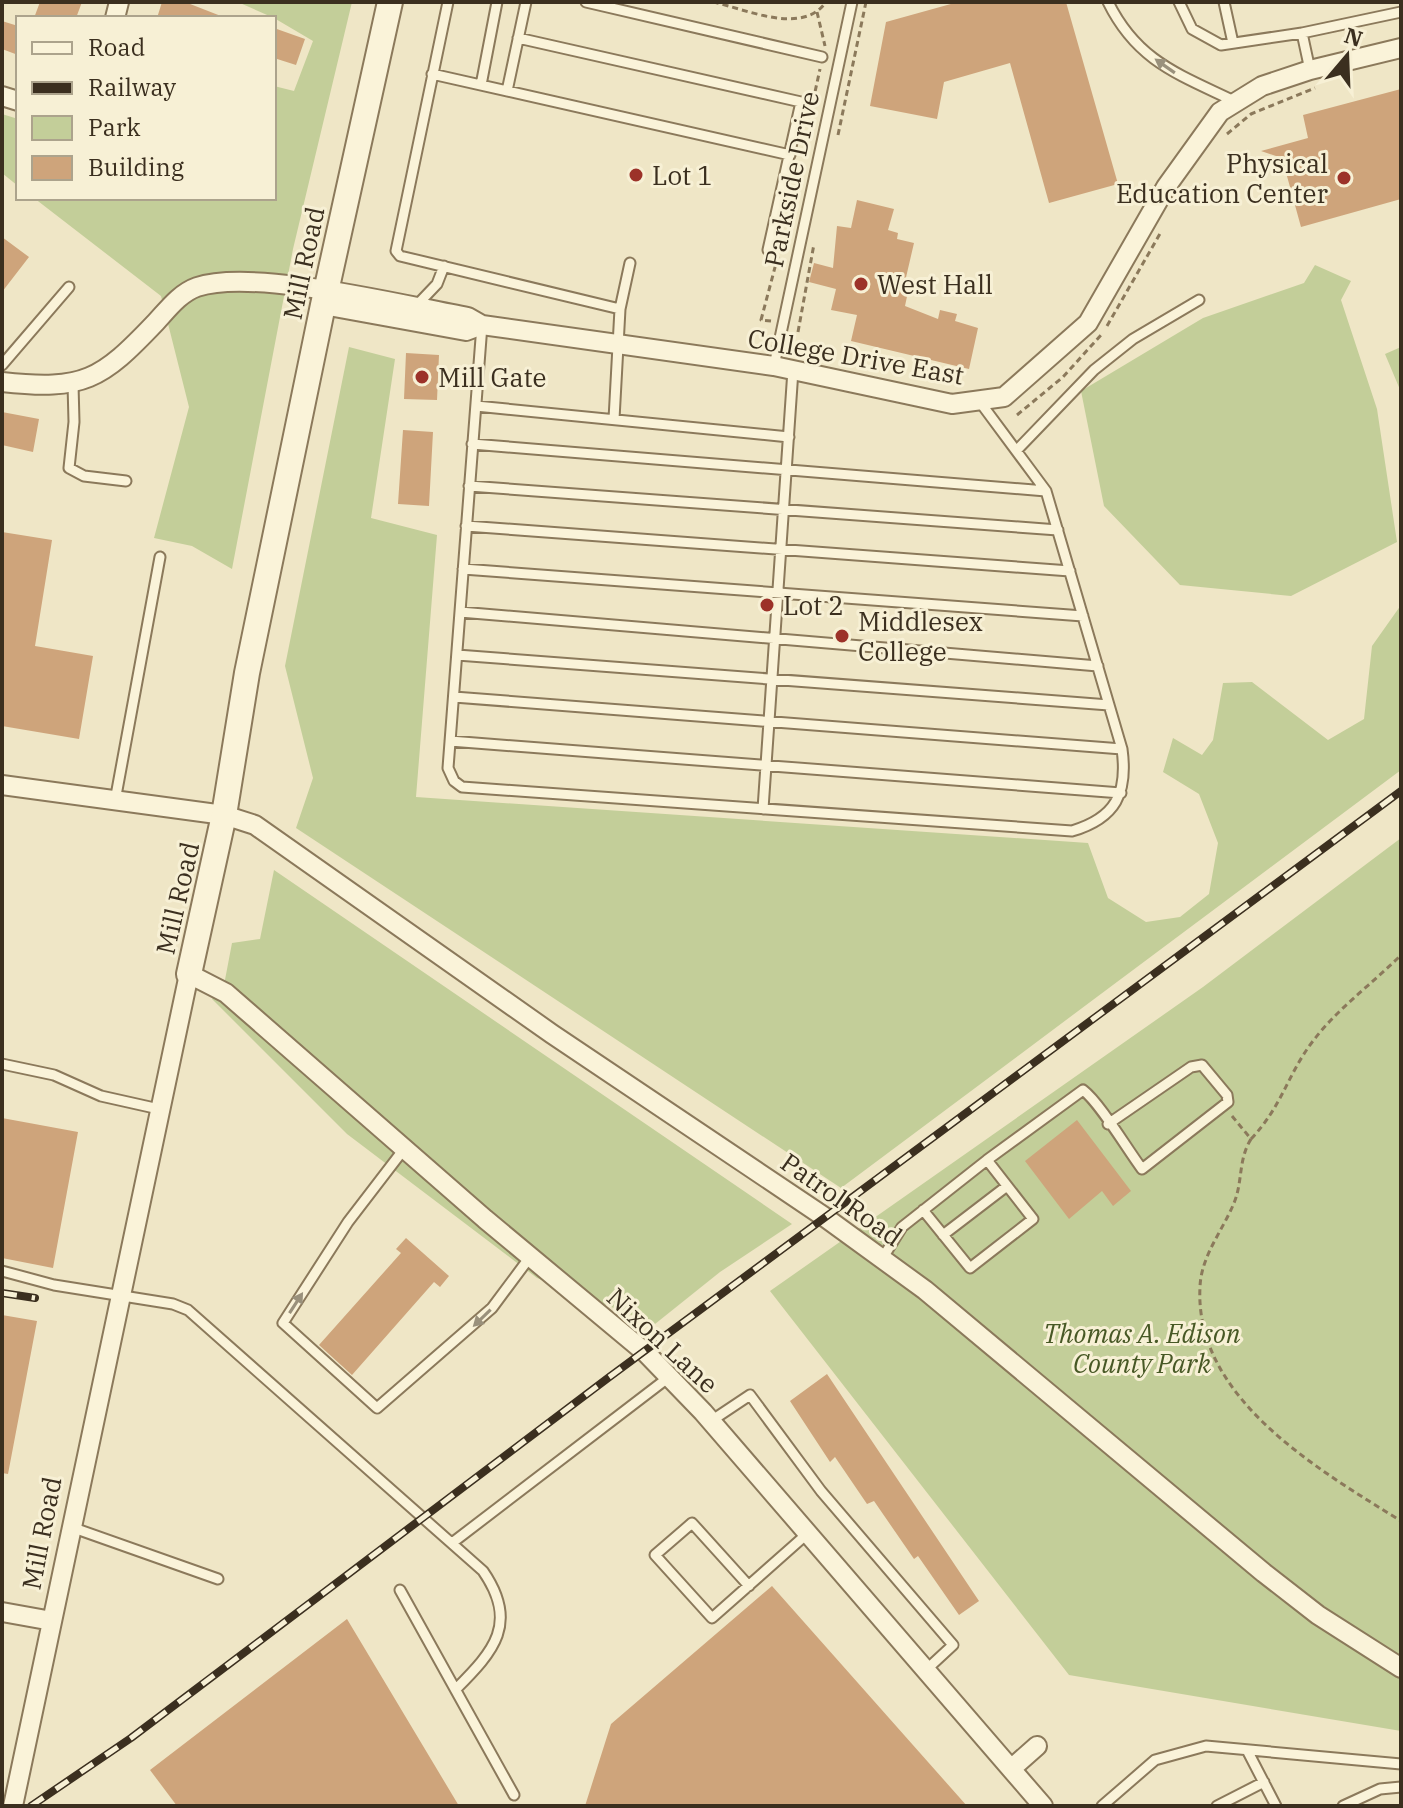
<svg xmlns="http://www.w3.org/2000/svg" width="1403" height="1808" font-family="'IBM Plex Serif',serif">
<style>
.green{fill:#c3ce99}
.building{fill:#cea47b}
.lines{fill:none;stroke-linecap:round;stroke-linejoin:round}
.service-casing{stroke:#8b795b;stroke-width:13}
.minor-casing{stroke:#8b795b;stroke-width:22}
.tertiary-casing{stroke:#8b795b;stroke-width:28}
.path{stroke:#8b795b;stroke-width:3;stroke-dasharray:6 4;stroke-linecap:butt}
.service{stroke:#faf3d9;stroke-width:9}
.minor{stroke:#faf3d9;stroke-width:18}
.tertiary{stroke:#faf3d9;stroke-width:24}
.rail-casing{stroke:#3b2f1f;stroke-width:8}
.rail{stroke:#f7f0d5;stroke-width:5;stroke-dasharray:15;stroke-linecap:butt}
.oneway{fill:#9a917c}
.poi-dot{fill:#9c3229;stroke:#f7f0d5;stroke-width:3}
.labels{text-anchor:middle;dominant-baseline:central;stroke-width:6;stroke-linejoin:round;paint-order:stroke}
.poi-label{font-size:26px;fill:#3b2f1f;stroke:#f7f0d5;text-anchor:start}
.street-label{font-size:26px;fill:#3b2f1f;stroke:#f7f0d5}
.park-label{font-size:26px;font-style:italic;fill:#475825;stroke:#f7f0d5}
</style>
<rect width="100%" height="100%" fill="#efe6c6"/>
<path class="green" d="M352,2L293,249L232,569L192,546L154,538L189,407L161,296L34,198H274V86L294,91L313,41L274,18L240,3Z
M2,114L18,119V186L2,173Z
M1315,265L1351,281L1341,300L1377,409L1397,542L1291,596L1180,585L1104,506L1081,391L1203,318L1304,283Z
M349,347L395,359L371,518L437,535L416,797L1088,843L1108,898L1146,922L1180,917L1209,894L1218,843L1199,794L1163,772L1173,738L1202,755L1213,740L1223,683L1252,682L1328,740L1364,719L1372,646L1401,605V770L841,1188L296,828L313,778L285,666Z
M1401,347V392L1385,354Z
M1401,838V1731L1069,1675L770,1291L1203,987Z
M274,870L792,1224L720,1272L655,1324L537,1278L347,1134L212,999L224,985L232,943L260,939Z"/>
<path class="building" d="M40,2H82L76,18H34Z
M162,2H185L226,18H157Z
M958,2H1066L1118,184L1049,203L1010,63L944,82L937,119L870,106L886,22Z
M2,21L18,26V55L2,49Z
M274,28L305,39L296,65L274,58Z
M1401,89V199L1301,227L1282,158L1261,151L1308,138L1303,115Z
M857,200L894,209L888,230L898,233L897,239L914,243L904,286L909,287L905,306L938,319L940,310L957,314L955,321L978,328L969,369L851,341L857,315L831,310L836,289L809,282L814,263L833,268L837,226L851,228Z
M2,237L29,257L2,292Z
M406,353L439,355L437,400L404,399Z
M2,412L39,419L33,452L2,445Z
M403,430L433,432L429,506L398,504Z
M2,532L52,540L35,646L93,656L79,739L2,726Z
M2,1118L78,1132L53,1268L2,1258Z
M1077,1120L1131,1191L1113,1206L1102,1191L1069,1219L1025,1161Z
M406,1238L449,1276L440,1287L434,1282L352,1375L319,1345L401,1253L396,1249Z
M2,1315L37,1321L8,1474L2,1473Z
M827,1374L979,1601L959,1615L918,1556L914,1559L874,1501L867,1504L835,1457L830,1462L790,1401Z
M772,1586L967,1806H585L611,1724Z
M347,1619L459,1806H177L150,1770Z"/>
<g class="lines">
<g class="service-casing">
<path id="service" d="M448,2L396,251L400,256L620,309
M586,2L822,57
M1108,2C1137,61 1178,74 1234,101
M1179,2L1192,29L1221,45L1302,33
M1224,2L1233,43
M518,38L801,102L768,250
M1310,70L1302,33L1401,12
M432,74L790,155
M481,85L497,2
M507,91L526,2
M417,305L437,284L444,266
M482,325L448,768L454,781L462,787L1072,831C1116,818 1128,793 1122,749L1046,491L980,402
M2,365L69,287
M774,366L852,2
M73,384L74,422L69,468L84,476L126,481
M476,406L789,437
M614,419L620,309L630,263
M472,444L1046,491
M1017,450L1094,370L1133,339L1199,300
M469,486L1058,530
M466,526L1070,571
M463,569L1083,616
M460,612L1098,666
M457,655L1109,705
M454,697L1122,749
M450,741L1121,793
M115,801L160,557
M763,809L793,370
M2,1064L54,1075L101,1096L159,1109
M404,1149L348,1222L283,1323L377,1408L492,1308L530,1257
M987,1160L1083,1090C1100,1103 1127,1149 1142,1169L1228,1102L1227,1095L1202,1065L1191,1067L1108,1124
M943,1235L1007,1186
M882,1259L902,1227L987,1160L1033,1219L970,1268L923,1210
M2,1271L54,1285L173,1304L188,1310L483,1571C519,1623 494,1651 456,1689
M711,1421L750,1395L821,1491L953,1645L926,1670
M71,1527L218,1579
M452,1543L669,1377
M749,1586L692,1523L655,1555L712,1618L808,1533
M400,1590L514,1795
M1247,1750L1276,1806
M1102,1806L1155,1760L1206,1746L1401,1764
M1217,1806L1264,1782
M1343,1806L1380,1789L1401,1787"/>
</g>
<g class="minor-casing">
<path id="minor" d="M115,18L119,2
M2,96L18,101
M323,305L466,331L482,325
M2,382C84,391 101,380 156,322C168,309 180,293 197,287C254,268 405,306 468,317L482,325L774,366L952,404L1004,397L1088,323L1166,187L1220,112L1262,86L1310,70L1401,48
M2,785L224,815L255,825L552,1034L826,1218L925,1290L1264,1573L1318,1615L1401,1668
M2,1612L52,1621
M1011,1769L1037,1746
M13,1806L189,974L226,993L485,1219L646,1353L703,1412L1043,1806"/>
</g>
<g class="tertiary-casing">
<path id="tertiary" d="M189,974L224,815L247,673L323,305L390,2"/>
</g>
<path class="path" d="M713,2C746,9 802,36 826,2
M817,12L825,46
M813,101L820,69
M1227,134L1251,114L1315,88
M838,135L866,2
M771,321L761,320L778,256
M1107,326L1161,232
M798,332L814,244
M1017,415L1063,377L1101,335
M1232,1116L1251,1139C1238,1160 1243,1181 1234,1203C1223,1230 1201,1256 1200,1287C1194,1399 1321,1471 1401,1521
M1251,1139C1283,1105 1287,1075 1313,1041C1338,1008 1372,984 1401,955"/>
<use href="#service" class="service"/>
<use href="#minor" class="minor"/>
<use href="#tertiary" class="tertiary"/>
<g class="rail-casing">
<path id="rail" d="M2,1293L35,1298
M31,1806L131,1738L608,1378L1401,791"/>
</g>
<use href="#rail" class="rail"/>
</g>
<defs><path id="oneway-solid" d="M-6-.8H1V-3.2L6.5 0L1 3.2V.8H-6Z" transform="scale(2)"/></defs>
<g class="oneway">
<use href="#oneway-solid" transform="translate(1165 66) rotate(-145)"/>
<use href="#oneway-solid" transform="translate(296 1303) rotate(-57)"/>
<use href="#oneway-solid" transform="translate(482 1318) rotate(136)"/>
</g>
<g class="poi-dot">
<circle cx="636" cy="175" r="8"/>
<circle cx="1344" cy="178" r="8"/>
<circle cx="861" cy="284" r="8"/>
<circle cx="422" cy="377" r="8"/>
<circle cx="767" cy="605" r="8"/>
<circle cx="842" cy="636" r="8"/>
</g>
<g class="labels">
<g class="poi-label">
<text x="1328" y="163" text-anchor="end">Physical<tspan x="1328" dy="30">Education Center</tspan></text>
<text x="652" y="175">Lot 1</text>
<text x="877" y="284">West Hall</text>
<text x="438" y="377">Mill Gate</text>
<text x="783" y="605">Lot 2</text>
<text x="858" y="621">Middlesex<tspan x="858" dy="30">College</tspan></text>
</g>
<g class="street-label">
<text transform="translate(791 179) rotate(-78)">Parkside Drive</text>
<text transform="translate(303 263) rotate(-78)">Mill Road</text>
<text transform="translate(856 356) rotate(10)">College Drive East</text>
<text transform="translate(177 898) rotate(-77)">Mill Road</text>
<text transform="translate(842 1199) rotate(35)">Patrol Road</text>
<text transform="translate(663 1340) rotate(43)">Nixon Lane</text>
<text transform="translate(41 1533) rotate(-79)">Mill Road</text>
</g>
<g class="park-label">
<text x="1142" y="1333">Thomas A. Edison<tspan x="1142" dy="30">County Park</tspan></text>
</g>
</g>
<rect width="1403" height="1808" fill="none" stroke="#3b2f1f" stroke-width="8"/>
<rect x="16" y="16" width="260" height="184" fill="#f7f0d5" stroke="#aca38c" stroke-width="2"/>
<rect x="32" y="42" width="40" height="12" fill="#faf3d9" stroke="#aca38c" stroke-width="2"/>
<text x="88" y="56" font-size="24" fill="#3b2f1f">Road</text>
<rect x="32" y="82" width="40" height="12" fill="#3b2f1f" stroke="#aca38c" stroke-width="2"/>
<text x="88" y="96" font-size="24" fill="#3b2f1f">Railway</text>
<rect x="32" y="116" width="40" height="24" fill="#c3ce99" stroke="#aca38c" stroke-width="2"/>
<text x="88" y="136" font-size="24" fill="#3b2f1f">Park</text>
<rect x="32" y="156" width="40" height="24" fill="#cea47b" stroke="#aca38c" stroke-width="2"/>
<text x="88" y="176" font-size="24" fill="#3b2f1f">Building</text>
<g transform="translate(1347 56) rotate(19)" stroke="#f7f0d5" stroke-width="6" paint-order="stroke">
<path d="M0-6L14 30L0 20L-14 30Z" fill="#3b2f1f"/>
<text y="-12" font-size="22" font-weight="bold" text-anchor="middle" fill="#3b2f1f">N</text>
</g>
</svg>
